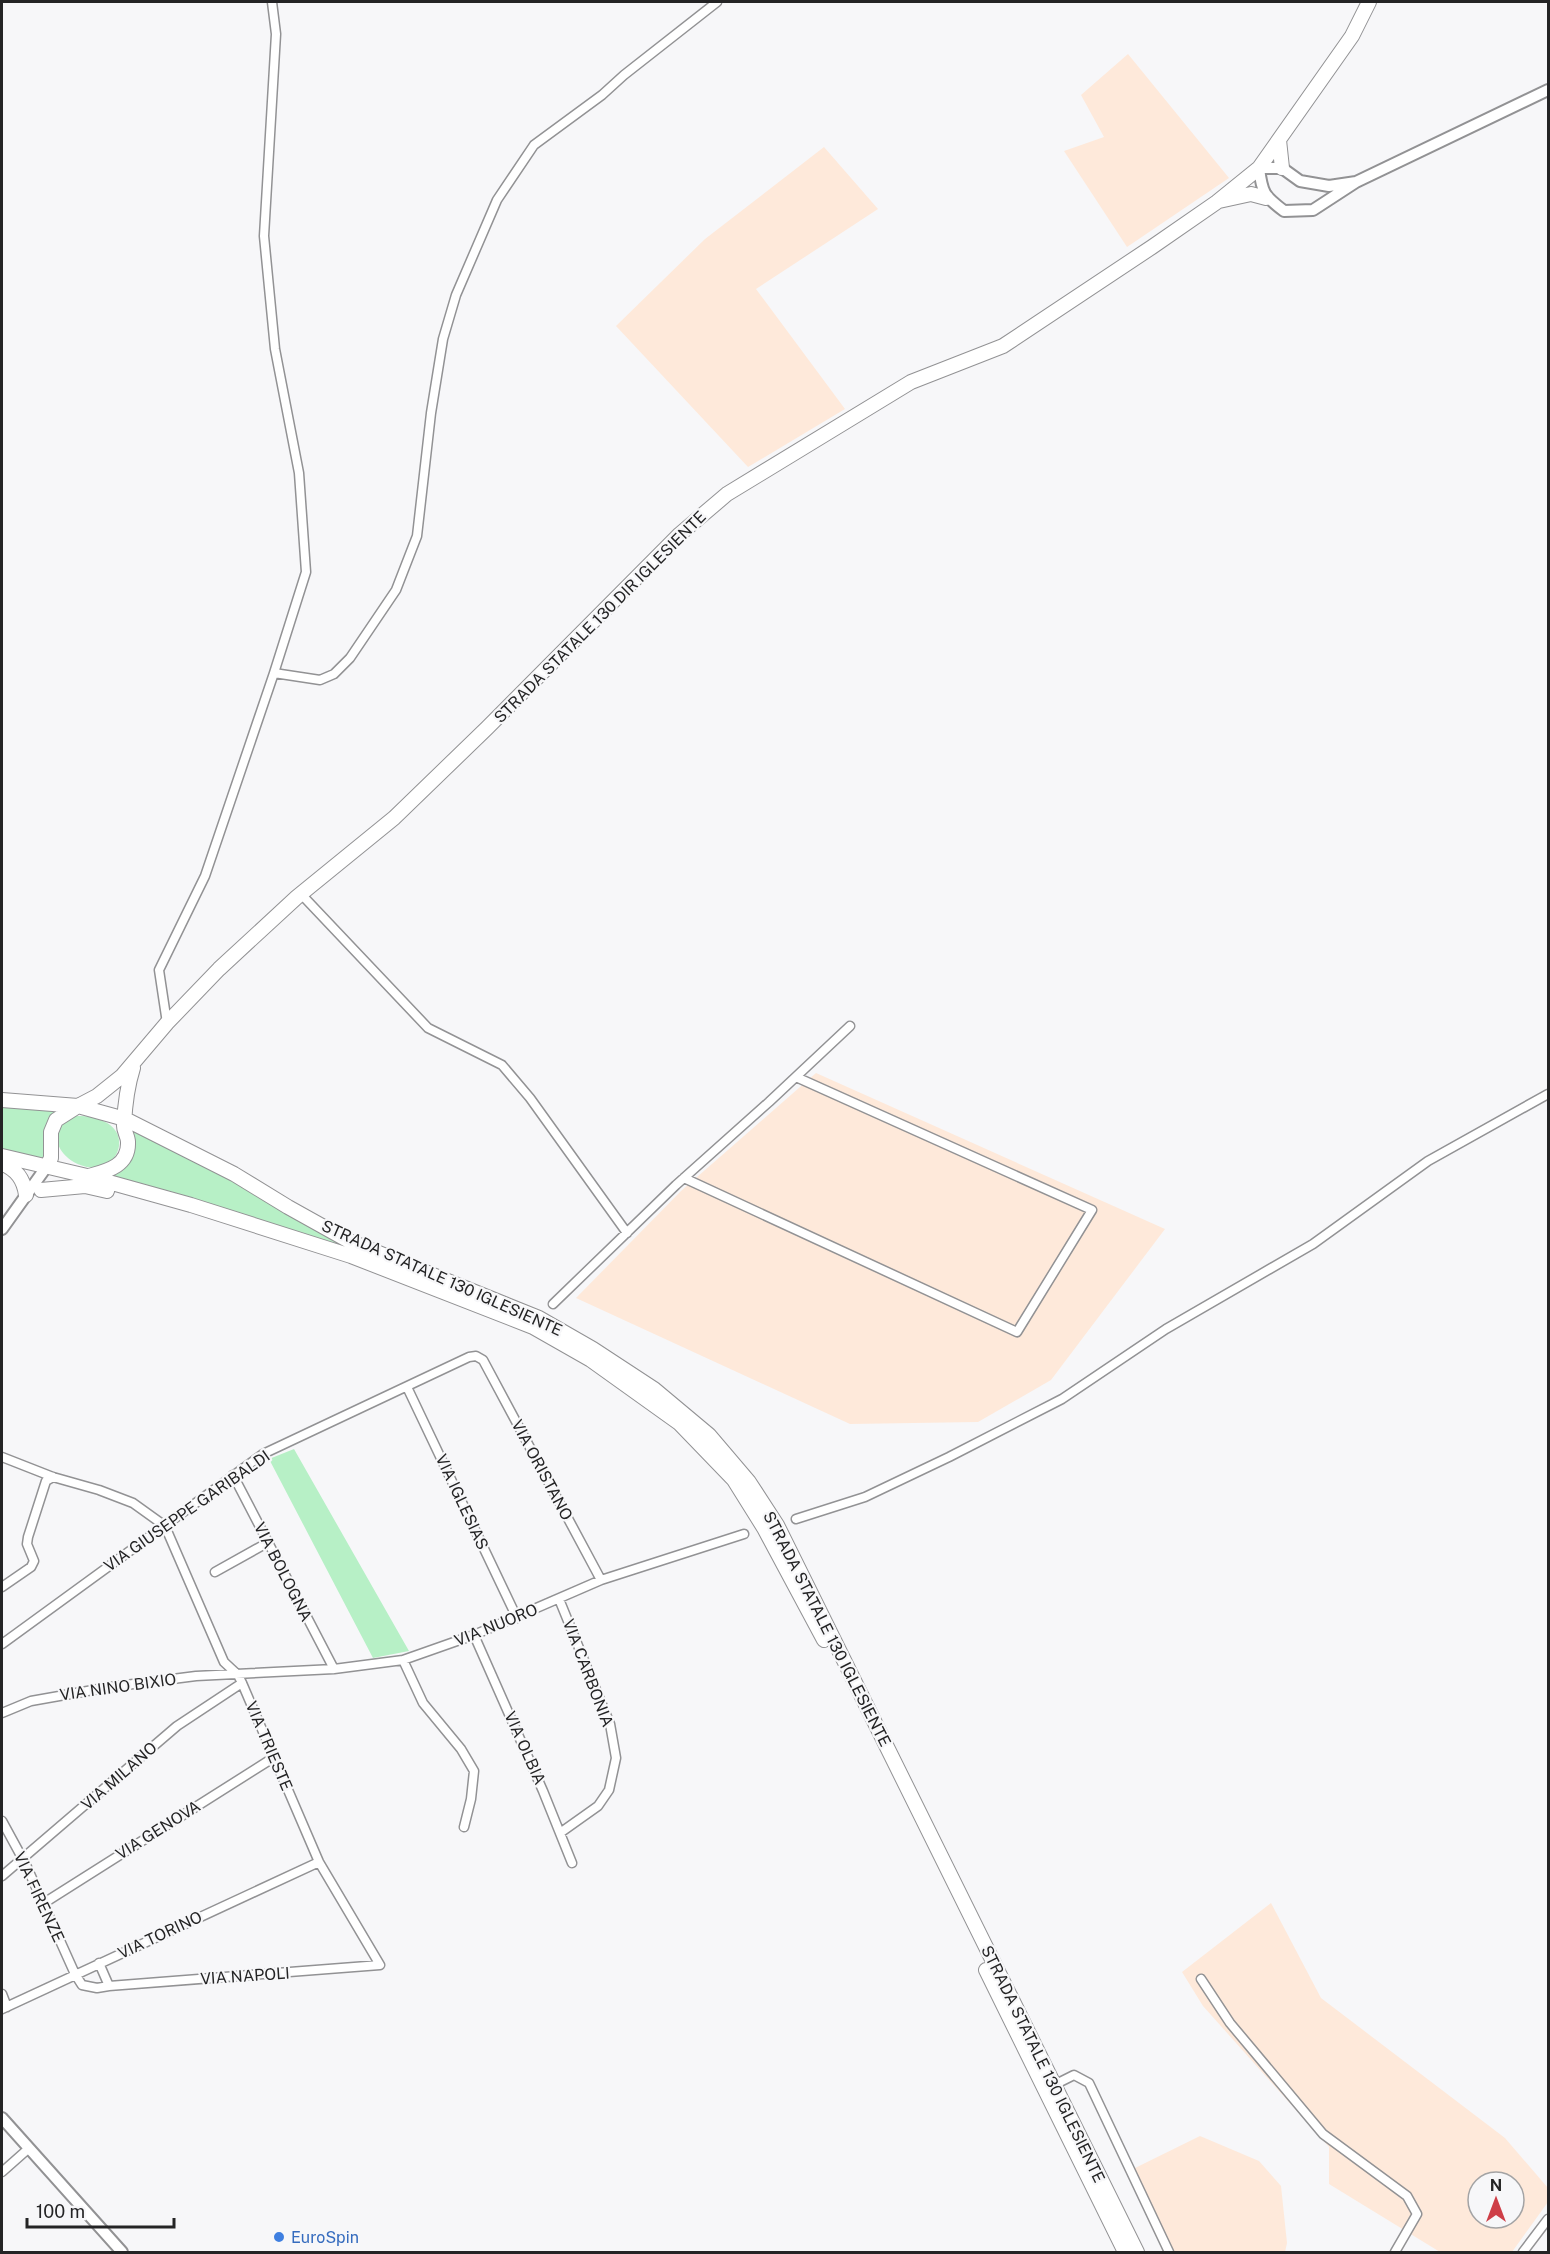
<svg xmlns="http://www.w3.org/2000/svg" width="1550" height="2254" font-family="'Public Sans',sans-serif">
<style>
.industrial{fill:#fee9da;fill-rule:evenodd}
.green{fill:#b7f0c6}
.lines{fill:none;stroke-linecap:round;stroke-linejoin:round}
.minor-casing{stroke:#929294;stroke-width:11}
.tertiary-casing{stroke:#929294;stroke-width:14}
.primary-casing{stroke:#929294;stroke-width:16}
.minor{stroke:#fff;stroke-width:8}
.tertiary{stroke:#fff;stroke-width:10}
.primary{stroke:#fff;stroke-width:14}
.shop-dot{fill:#3f7fe0;stroke:#f7f7f9;stroke-width:2}
.labels{text-anchor:middle;dominant-baseline:central;stroke-width:4.5;stroke-linejoin:round;paint-order:stroke}
.street-label{font-size:16px;fill:#242425;stroke:#f7f7f9}
.shop-label{font-size:16px;fill:#366cbe;stroke:#f7f7f9;text-anchor:start}
</style>
<rect width="100%" height="100%" fill="#f7f7f9"/>
<path class="industrial" d="M1128,54L1229,178L1127,247L1064,151L1104,137L1081,95Z
M824,147L878,209L756,289L845,409L748,467L616,326L705,239Z
M816,1073L1165,1229L1051,1380L978,1422L850,1424L576,1298L681,1191Z
M1271,1903L1321,1998L1505,2138L1548,2188V2202L1512,2252H1440L1329,2184V2147L1203,2006L1182,1972ZM1478,2182H1514V2218H1478Z
M1200,2136L1259,2161L1281,2186L1287,2243L1285,2252H1169L1133,2169Z"/>
<path class="green" d="M2,1105L61,1108C54,1115 44,1123 44,1133C43,1143 47,1149 44,1158L2,1151Z
M75,1116C93,1115 122,1122 119,1146C118,1152 115,1158 110,1162C83,1183 29,1138 75,1116Z
M133,1127L176,1147L339,1241L343,1247L226,1209L110,1177L132,1137Z
M294,1449L409,1651L373,1658L269,1459Z"/>
<g class="lines">
<g class="minor-casing">
<path id="minor" d="M274,673L320,680L334,674L350,658L396,590L417,536L431,413L443,339L456,295L497,200L534,145L602,95L624,75L717,2
M301,894L428,1028L502,1065L530,1098L627,1233
M167,1023L159,970L205,876L274,673L306,572L299,473L275,349L264,236L276,34L272,2
M684,1178L1017,1332L1092,1210L796,1077
M553,1304L676,1185L769,1102L850,1026
M407,1387L517,1618
M2,1457L53,1477L99,1490L133,1503L165,1526L224,1662L238,1675L242,1683L319,1862L380,1965L109,1986
M233,1475L334,1669
M796,1519L865,1497L949,1457L1062,1399L1166,1329L1313,1244L1428,1161L1548,1094
M215,1572L267,1543
M2,1587L31,1567L34,1561L27,1544L28,1537L46,1481L53,1477
M559,1599L610,1724L616,1758L609,1790L598,1806L560,1833
M474,1635L543,1791L572,1863
M2,1644L263,1454L469,1357L476,1356L483,1360L601,1580
M403,1660L423,1703L461,1749L474,1771L471,1799L464,1827
M2,1713L31,1701L110,1687L196,1676L334,1669L403,1660L474,1635L601,1580L744,1534
M2,1821L26,1865L75,1974L82,1985L97,1988L109,1986L99,1963
M2,1876L177,1726L242,1683
M44,1903L273,1758
M1201,1979L1230,2023L1323,2134L1407,2196L1417,2214L1395,2252
M2,1994L7,2007
M2,2009L319,1862
M1054,2085L1074,2075L1089,2083L1169,2252
M2,2172L28,2149
M1523,2252L1548,2219"/>
</g>
<g class="tertiary-casing">
<path id="tertiary" d="M1356,182L1329,186L1300,181L1282,168H1259C1262,193 1264,196 1284,211L1313,210L1356,182L1548,90
M2,1229L47,1166
M2,2118L122,2252"/>
</g>
<g class="primary-casing">
<path id="primary" d="M1279,140L1282,168
M1219,201L1251,194L1266,198
M2,1100L78,1106L125,1119L234,1174L288,1207L349,1241L539,1318L593,1349L654,1389L709,1435L749,1482L777,1525L1137,2252
M2,1156L87,1176L191,1205L351,1256L533,1327L591,1360L679,1423L734,1480L764,1528L824,1640
M2,1164C17,1169 24,1180 26,1195
M47,1166L51,1158V1132L56,1120L78,1106L97,1096L122,1076L167,1023L219,969L297,897L394,818L487,728L680,534L727,494L911,382L1003,346L1152,247L1217,202L1259,168L1352,36L1369,2
M89,1176C107,1171 129,1166 128,1142C128,1136 123,1130 124,1124C125,1104 127,1087 133,1068
M41,1190L85,1186L107,1191
M986,1970L1125,2252"/>
</g>
<use href="#minor" class="minor"/>
<use href="#tertiary" class="tertiary"/>
<use href="#primary" class="primary"/>
</g>
<circle class="shop-dot" cx="279" cy="2237" r="6"/>
<g class="labels">
<g class="street-label">
<text transform="translate(600 617) rotate(-45)">STRADA STATALE 130 DIR IGLESIENTE</text>
<text transform="translate(442 1278) rotate(24)">STRADA STATALE 130 IGLESIENTE</text>
<text transform="translate(542 1470) rotate(62)">VIA ORISTANO</text>
<text transform="translate(462 1502) rotate(65)">VIA IGLESIAS</text>
<text transform="translate(187 1511) rotate(-35)">VIA GIUSEPPE GARIBALDI</text>
<text transform="translate(283 1572) rotate(63)">VIA BOLOGNA</text>
<text transform="translate(496 1625) rotate(-22)">VIA NUORO</text>
<text transform="translate(827 1629) rotate(63)">STRADA STATALE 130 IGLESIENTE</text>
<text transform="translate(588 1673) rotate(69)">VIA CARBONIA</text>
<text transform="translate(118 1687) rotate(-8)">VIA NINO BIXIO</text>
<text transform="translate(269 1746) rotate(67)">VIA TRIESTE</text>
<text transform="translate(525 1748) rotate(66)">VIA OLBIA</text>
<text transform="translate(119 1776) rotate(-41)">VIA MILANO</text>
<text transform="translate(158 1830) rotate(-32)">VIA GENOVA</text>
<text transform="translate(39 1897) rotate(65)">VIA FIRENZE</text>
<text transform="translate(160 1935) rotate(-25)">VIA TORINO</text>
<text transform="translate(245 1976) rotate(-4)">VIA NAPOLI</text>
<text transform="translate(1043 2064) rotate(64)">STRADA STATALE 130 IGLESIENTE</text>
</g>
<g class="shop-label">
<text x="291" y="2237">EuroSpin</text>
</g>
</g>
<rect width="1550" height="2254" fill="none" stroke="#242425" stroke-width="6"/>
<g transform="translate(1496 2200)"><circle r="28" fill="#f7f7f9" stroke="#a3a3a4" stroke-width="1.5"/>
<path d="M0-4.5L10 22L0 15L-10 22Z" fill="#ce3e47"/>
<text y="-9" font-size="16" font-weight="bold" text-anchor="middle" fill="#242425">N</text>
</g>
<path d="M27 2218v9h147v-9" fill="none" stroke="#242425" stroke-width="3"/>
<text x="36" y="2218" font-size="18" fill="#242425" stroke="#f7f7f9" stroke-width="4.5" paint-order="stroke">100 m</text>
</svg>
